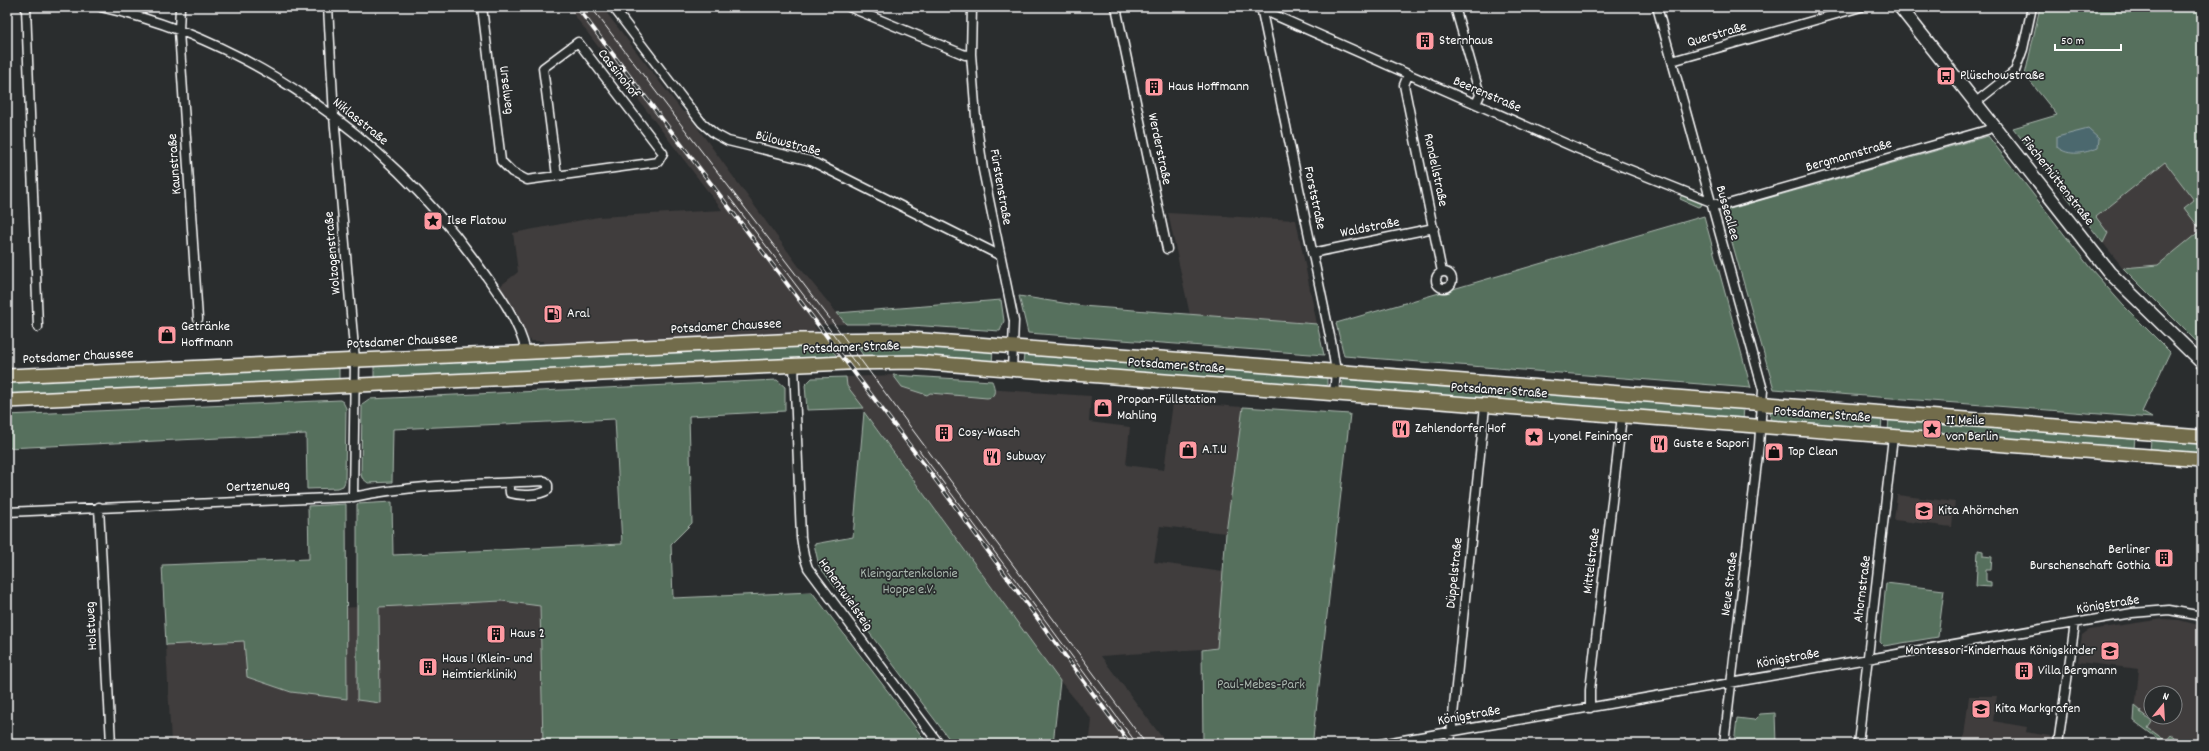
<svg xmlns="http://www.w3.org/2000/svg" width="2209" height="751" font-family="Dekko,sans-serif">
<style>
.built{fill:#3f3c3c;fill-rule:evenodd}
.green{fill:#566f5d;stroke:#aab7ae}
.water{fill:#4b686e;stroke:#93a4a8}
.lines{fill:none;stroke-linecap:round;stroke-linejoin:round}
.street-casing{stroke:#fff;stroke-width:11}
.secondary-casing{stroke:#fff;stroke-width:15}
.primary-casing{stroke:#fff;stroke-width:16}
.street{stroke:#2a2d2e;stroke-width:8}
.secondary{stroke:#2a2d2e;stroke-width:12}
.primary{stroke:#726c4b;stroke-width:13}
.tram{stroke:#fff;stroke-width:1}
.rail-casing{stroke:#fff;stroke-width:4}
.rail{stroke:#2a2d2e;stroke-width:2.5;stroke-dasharray:8;stroke-linecap:butt}
.labels{text-anchor:middle;dominant-baseline:central;stroke-width:3.5;stroke-linejoin:round;paint-order:stroke}
.street-label{font-size:14px;fill:#fff;stroke:#2a2d2e}
.poi-label{font-size:14px;fill:#fff;stroke:#2a2d2e;text-anchor:start}
.park-label{font-size:14px;fill:#aab7ae;stroke:#2a2d2e}
</style>
<rect width="100%" height="100%" fill="#2a2d2e"/>
<filter id="ink" filterUnits="userSpaceOnUse"><feTurbulence type="fractalNoise" baseFrequency=".025" numOctaves="2"/><feDisplacementMap in="SourceGraphic" scale="8" xChannelSelector="R" yChannelSelector="G"/><feConvolveMatrix kernelMatrix="1 2 1 2 8 2 1 2 1" color-interpolation-filters="sRGB"/></filter>
<g filter="url(#ink)">
<path class="built" d="M568,7H602L683,112H686L800,268L846,324L814,325L819,333L610,342L543,343V341H530L500,286L518,272L513,233L598,217L722,210Z
M2165,162L2194,200L2201,230L2158,265L2123,268L2103,243L2108,233L2096,217Z
M1168,213L1296,220L1317,324L1190,315Z
M893,375L902,387H957L1091,396L1089,422L1130,427L1126,465L1164,470L1173,402L1243,407L1226,533L1160,526L1154,562L1223,572L1217,648L1101,656L1167,744H1095L1090,737L1092,720L1060,681L846,386V377Z
M1897,495L1955,502L1952,527L1894,520Z
M162,565L311,609L502,601L540,606L543,744H171Z
M2163,619L2179,620L2202,626V744H2165L2134,721L2139,669L2078,662L2082,635L2089,630ZM2151,693H2175V717H2151Z
M1969,696H1997L1993,721L2027,727L2026,732L2050,736L2049,744H1963Z"/>
<path class="green" d="M2040,7H2202V347L2123,268L2158,265L2201,230L2184,208L2194,200L2165,162L2096,217L2108,233L2103,243L2013,128L2057,115L2025,75Z
M1988,136L2091,269L2123,305L2170,352L2142,412L2152,418L1774,389L1723,211Z
M1682,194L1701,202L1702,205L1698,207L1680,199Z
M1704,216L1751,388L1344,356L1336,323Z
M1019,296L1082,306L1317,324L1324,355L1028,333Z
M1001,300L1004,321L1000,331L895,324H846L837,313Z
M854,342L993,349L992,364L865,358Z
M827,343L839,359L374,380V364Z
M1024,354L1327,376V387L1023,364Z
M339,366V382L7,397V381Z
M893,375L992,381C995,388 997,397 987,398L930,393L927,395L902,387Z
M846,377L847,386L864,408L807,410L805,385L812,378Z
M1343,377L1744,406L1743,421L1342,389Z
M777,380L785,387V411L689,416L692,523L671,544L673,598L812,592L928,744H543L540,606L502,601L379,607L380,703L357,700V504L392,502L393,555L622,544L615,419L393,429L392,482L368,483L362,478L361,474L362,404L369,399Z
M340,400L343,402L346,408L345,482L343,486L338,488L307,489L306,434L7,448V415Z
M1243,407L1350,414L1313,738L1319,743L1316,744H1203L1202,650L1217,648L1226,533Z
M1771,409L1882,417L1881,432L1770,421Z
M864,412L1060,681L1053,744H953L819,566L814,544L853,537Z
M1889,417L2135,437L2134,449L1888,432Z
M2151,439L2202,441V456L2150,451Z
M346,504L347,699L291,692L247,677L244,641L166,645L162,565L309,559L308,506Z
M1978,550L1983,551V556L1992,557L1991,570H1986V581L1991,582V587L1976,586Z
M1886,583L1944,590L1938,637L1884,646L1880,642Z
M2135,706L2141,711L2140,713L2152,722L2148,728L2166,741L2171,735L2183,744H2165L2134,721Z
M1775,713L1776,744H1734L1737,718L1754,720L1760,714Z"/>
<path class="water" d="M2088,129L2099,139L2098,148C2085,153 2069,157 2057,147V137Z"/>
<g class="lines">
<g class="street-casing">
<path id="street" d="M26,7L38,327
M101,7C249,39 385,137 473,258C494,287 518,317 526,352
M180,7L179,31L198,319
M328,7L334,116L355,360L353,497
M482,7L501,161L512,172L527,180L658,162L663,153L578,42L543,68L557,176
M613,7L683,99L702,123L715,134L728,141L811,161L999,255
M849,7L965,55L971,54
M972,7L971,54L976,118L983,170L1014,321L1012,370
M1116,7L1167,249
M1256,7L1578,149L1721,206L1987,130L1994,125
M1261,7L1331,341L1336,371L1334,394
M1455,7L1480,95L1476,104
M1657,7L1763,390L1759,445L1724,744
M1672,61L1861,7
M1408,75L1404,85L1442,272
M1976,102L2015,71L2023,49L2032,7
M1312,253L1434,228
M1436 280a8 8 0 1 1 16 0a8 8 0 1 1-16 0Z
M794,365L801,537L804,556L808,568L939,744
M99,507L111,744
M7,512L353,497C416,484 481,484 545,481L548,485V490C539,496 520,496 510,493L509,483
M1590,708V690L1622,416
M1380,744L2132,613L2169,610L2202,616
M1450,744L1485,406
M1858,744L1893,437
M2058,744L2075,623"/>
</g>
<g class="secondary-casing">
<path id="secondary" d="M1900,7L2109,272L2202,363"/>
</g>
<g class="primary-casing">
<path id="primary" d="M7,376L799,340L910,339L2202,437
M7,401L846,363L916,362L2202,460"/>
</g>
<use href="#street" class="street"/>
<use href="#secondary" class="secondary"/>
<use href="#primary" class="primary"/>
<path class="tram" d="M591,7L834,324L1146,744
M729,197L859,368
M919,450L1137,744"/>
<g class="rail-casing">
<path id="rail" d="M577,7L932,475L1130,744"/>
</g>
<use href="#rail" class="rail"/>
</g>
</g>
<defs>
<g id="building-square" transform="scale(1)"><rect x="-9" y="-9" width="18" height="18" rx="4" fill="#ff9aa2" stroke="#2a2d2e"/><path d="M-4-6H4V6H1V3H-1V6H-4ZM-2.5-4.3h1.7v1.8h-1.7ZM.8-4.3h1.7v1.8H.8ZM-2.5-1h1.7V.8h-1.7ZM.8-1h1.7V.8H.8Z" fill="#111"/></g>
<g id="bus-square" transform="scale(1)"><rect x="-9" y="-9" width="18" height="18" rx="4" fill="#ff9aa2" stroke="#2a2d2e"/><path d="M-5-6H5V4H4V6H2V4H-2V6H-4V4H-5ZM-3.5-4V0h7V-4ZM-3.5 1.2v1.5H-2V1.2ZM2 1.2v1.5H3.5V1.2Z" fill="#111"/></g>
<g id="sight-square" transform="scale(1)"><rect x="-9" y="-9" width="18" height="18" rx="4" fill="#ff9aa2" stroke="#2a2d2e"/><path d="M0-6L1.8-2.2L6-1.7L2.9 1.2L3.7 5.4L0 3.3L-3.7 5.4L-2.9 1.2L-6-1.7L-1.8-2.2Z" fill="#111"/></g>
<g id="fuel-square" transform="scale(1)"><rect x="-9" y="-9" width="18" height="18" rx="4" fill="#ff9aa2" stroke="#2a2d2e"/><path d="M-5.5-6h7V0h2V4h1.3V-2.5L3-4.5l.8-.8L6-3V5H2.5V1h-1V6h-7ZM-4.2-4.7v3.2H.2V-4.7Z" fill="#111"/></g>
<g id="shop-square" transform="scale(1)"><rect x="-9" y="-9" width="18" height="18" rx="4" fill="#ff9aa2" stroke="#2a2d2e"/><path d="M-5-2.5h2.3a2.7 3.5 0 0 1 5.4 0H5L5.5 6h-11ZM-1.5-2.5h3a1.5 2.3 0 0 0-3 0Z" fill="#111"/></g>
<g id="restaurant-square" transform="scale(1)"><rect x="-9" y="-9" width="18" height="18" rx="4" fill="#ff9aa2" stroke="#2a2d2e"/><path d="M-5-6h1v4h1v-4h1v4h1v-4h1v5L-1.5 .5V6h-2V.5L-5-1ZM5-6V6H3V1.5H1.5Q1.5-4 5-6Z" fill="#111"/></g>
<g id="school-square" transform="scale(1)"><rect x="-9" y="-9" width="18" height="18" rx="4" fill="#ff9aa2" stroke="#2a2d2e"/><path d="M0-5L7-2L0 1L-7-2ZM-4 1L0 2.5L4 1V4Q0 6-4 4Z" fill="#111"/></g>
</defs>
<g fill-rule="evenodd">
<use href="#building-square" x="1425" y="41"/>
<use href="#bus-square" x="1946" y="76"/>
<use href="#building-square" x="1154" y="87"/>
<use href="#sight-square" x="433" y="221"/>
<use href="#fuel-square" x="553" y="314"/>
<use href="#shop-square" x="167" y="335"/>
<use href="#shop-square" x="1103" y="408"/>
<use href="#restaurant-square" x="1401" y="429"/>
<use href="#sight-square" x="1932" y="429"/>
<use href="#building-square" x="944" y="433"/>
<use href="#sight-square" x="1534" y="437"/>
<use href="#restaurant-square" x="1659" y="444"/>
<use href="#shop-square" x="1188" y="450"/>
<use href="#shop-square" x="1774" y="452"/>
<use href="#restaurant-square" x="992" y="457"/>
<use href="#school-square" x="1924" y="511"/>
<use href="#building-square" x="2164" y="558"/>
<use href="#building-square" x="496" y="634"/>
<use href="#school-square" x="2110" y="651"/>
<use href="#building-square" x="428" y="667"/>
<use href="#building-square" x="2024" y="671"/>
<use href="#school-square" x="1981" y="709"/>
</g>
<g class="labels">
<g class="street-label">
<text transform="translate(1717 35) rotate(-16)">Querstraße</text>
<text transform="translate(618 74) rotate(52)">Cassinohof</text>
<text transform="translate(506 90) rotate(83)">Urselweg</text>
<text transform="translate(1487 95) rotate(23)">Beerenstraße</text>
<text transform="translate(360 122) rotate(39)">Niklasstraße</text>
<text transform="translate(788 144) rotate(15)">Bülowstraße</text>
<text transform="translate(1159 149) rotate(78)">Werderstraße</text>
<text transform="translate(1849 156) rotate(-16)">Bergmannstraße</text>
<text transform="translate(175 164) rotate(-94)">Kaunstraße</text>
<text transform="translate(1435 170) rotate(78)">Rondellstraße</text>
<text transform="translate(2057 181) rotate(52)">Fischerhüttenstraße</text>
<text transform="translate(1000 187) rotate(80)">Fürstenstraße</text>
<text transform="translate(1314 198) rotate(78)">Forststraße</text>
<text transform="translate(1727 213) rotate(74)">Busseallee</text>
<text transform="translate(1370 228) rotate(-11)">Waldstraße</text>
<text transform="translate(333 253) rotate(-95)">Wolzogenstraße</text>
<text transform="translate(726 327) rotate(-3)">Potsdamer Chaussee</text>
<text transform="translate(402 342) rotate(-3)">Potsdamer Chaussee</text>
<text transform="translate(851 348) rotate(-2)">Potsdamer Straße</text>
<text transform="translate(78 357) rotate(-3)">Potsdamer Chaussee</text>
<text transform="translate(1176 366) rotate(4)">Potsdamer Straße</text>
<text transform="translate(1499 391) rotate(4)">Potsdamer Straße</text>
<text transform="translate(1822 415) rotate(4)">Potsdamer Straße</text>
<text transform="translate(258 487) rotate(-2)">Oertzenweg</text>
<text transform="translate(1592 561) rotate(-83)">Mittelstraße</text>
<text transform="translate(1455 573) rotate(-84)">Düppelstraße</text>
<text transform="translate(1730 584) rotate(-83)">Neue Straße</text>
<text transform="translate(1863 589) rotate(-83)">Ahornstraße</text>
<text transform="translate(845 595) rotate(55)">Hohentwielsteig</text>
<text transform="translate(2108 605) rotate(-9)">Königstraße</text>
<text transform="translate(92 626) rotate(-93)">Holstweg</text>
<text transform="translate(1788 659) rotate(-10)">Königstraße</text>
<text transform="translate(1469 716) rotate(-10)">Königstraße</text>
</g>
<g class="poi-label">
<text x="1439" y="41">Sternhaus</text>
<text x="1960" y="76">Plüschowstraße</text>
<text x="1168" y="87">Haus Hoffmann</text>
<text x="447" y="221">Ilse Flatow</text>
<text x="567" y="314">Aral</text>
<text x="181" y="327">Getränke<tspan x="181" dy="16">Hoffmann</tspan></text>
<text x="1117" y="400">Propan-Füllstation<tspan x="1117" dy="16">Mahling</tspan></text>
<text x="1946" y="421">II Meile<tspan x="1946" dy="16">von Berlin</tspan></text>
<text x="1415" y="429">Zehlendorfer Hof</text>
<text x="958" y="433">Cosy-Wasch</text>
<text x="1548" y="437">Lyonel Feininger</text>
<text x="1673" y="444">Guste e Sapori</text>
<text x="1202" y="450">A.T.U</text>
<text x="1788" y="452">Top Clean</text>
<text x="1006" y="457">Subway</text>
<text x="1938" y="511">Kita Ahörnchen</text>
<text x="2150" y="550" text-anchor="end">Berliner<tspan x="2150" dy="16">Burschenschaft Gothia</tspan></text>
<text x="510" y="634">Haus 2</text>
<text x="2096" y="651" text-anchor="end">Montessori-Kinderhaus Königskinder</text>
<text x="442" y="659">Haus 1 (Klein- und<tspan x="442" dy="16">Heimtierklinik)</tspan></text>
<text x="2038" y="671">Villa Bergmann</text>
<text x="1995" y="709">Kita Markgrafen</text>
</g>
<g class="park-label">
<text x="909" y="574">Kleingartenkolonie<tspan x="909" dy="16">Hoppe e.V.</tspan></text>
<text x="1261" y="685">Paul-Mebes-Park</text>
</g>
</g>
<rect width="2209" height="751" fill="none" stroke="#2a2d2e" stroke-width="24"/>
<rect x="12" y="12" width="2185" height="727" fill="none" stroke="#fff" stroke-width="1.5" filter="url(#ink)"/>
<g transform="translate(2163 705) rotate(18)"><circle r="19" fill="#2a2d2e" stroke="#7f8182"/>
<path d="M0-3L7 15L0 10L-7 15Z" fill="#ff9aa2"/>
<text y="-6" font-size="11" font-weight="bold" text-anchor="middle" fill="#ffffff">N</text>
</g>
<path d="M2055 44v6h66v-6" fill="none" stroke="#ffffff" stroke-width="2"/>
<text x="2061" y="44" font-size="12" fill="#ffffff" stroke="#2a2d2e" stroke-width="3" paint-order="stroke">50 m</text>
</svg>
